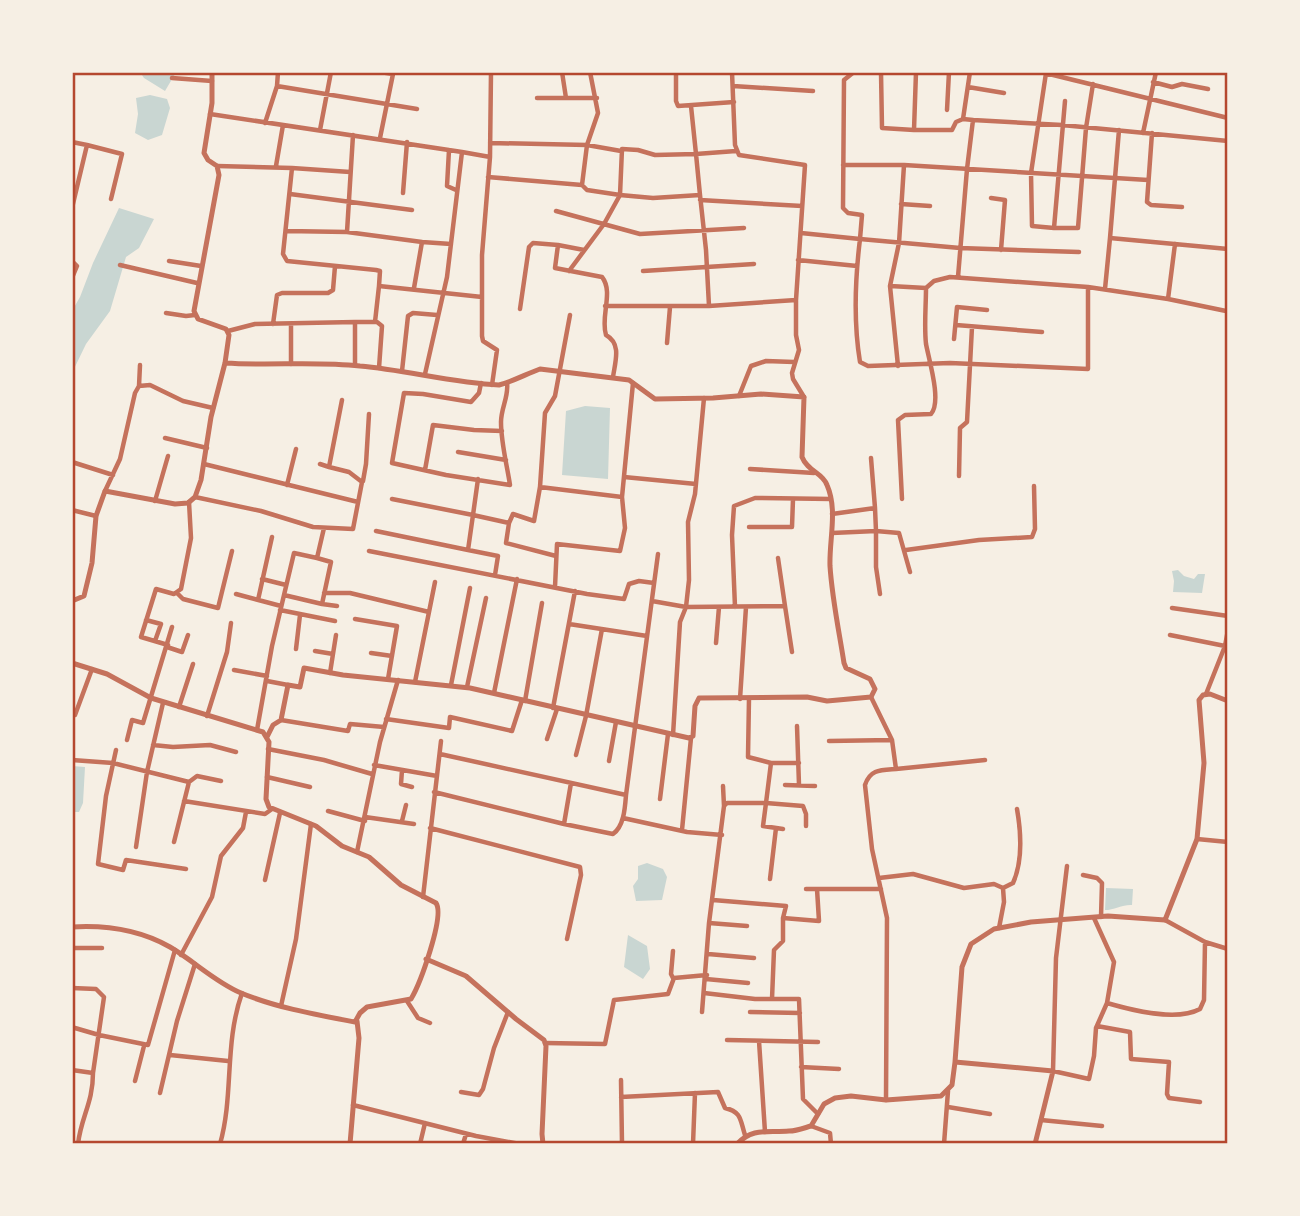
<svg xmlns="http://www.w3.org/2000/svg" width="1300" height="1216" font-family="'Exo 2',sans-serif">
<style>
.water{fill:#c9d6d2}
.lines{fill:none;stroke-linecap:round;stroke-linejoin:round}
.minor{stroke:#c5725c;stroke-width:4.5}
.tertiary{stroke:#c5725c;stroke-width:5}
.neatline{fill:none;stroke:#b5482f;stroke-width:2.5}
</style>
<rect width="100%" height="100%" fill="#f6efe4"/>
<path class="water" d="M140,72H175V74L165,91L144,78Z
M150,95L167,99L170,108L162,135L148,140L135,133L138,114L136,98Z
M119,208L154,219L139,248L126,257L110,311L86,344L72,373V311L80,297L93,263Z
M585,406L610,408L608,479L562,475L566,411Z
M1178,570L1184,576L1194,579L1198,574H1205L1202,593L1173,592L1174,581L1172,571Z
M72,766L85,767L83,803L79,812H72Z
M647,863L663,869L667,877L662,900L636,901L633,886L638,879V866Z
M1106,888L1133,889L1132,905C1124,904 1114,910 1105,910Z
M628,935L647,946L650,969L643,979L624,967Z"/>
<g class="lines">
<path class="minor" d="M380,72L393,74
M562,72L566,98
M590,72L598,113L587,145L582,185L587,190L620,195L622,149L638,150L655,155L696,154L691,106
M676,72V101L678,106L734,102
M732,72L735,145L739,155L805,165L796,300V335L799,350L792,373L793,379L804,397
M854,72L844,80L843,208L848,213L862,215L860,239L960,248L1079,252
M881,72L882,128L914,130
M916,72L914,130H952L956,122L963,119
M970,72L963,119L973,120
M1041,72L1228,118
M1046,73L1031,173L1032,226L1054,228L1065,101
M172,78L212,81
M1153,82L1172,87L1182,84L1208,89
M277,86L417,109
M733,86L813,91
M968,87L1004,93
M537,98H597
M947,110L949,72
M210,114L462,152L447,277L425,374
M265,123L277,86L278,72
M320,130L331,72
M1119,130L1110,238L1228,249
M1143,133L1156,72
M1152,133L1147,202L1151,205L1182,207
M380,138L393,74
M72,142L87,145L72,208
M490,143L587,145L621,151
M87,145L122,154L111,199
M449,150L447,186L456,190
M462,152L490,157L491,72
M843,165H904
M217,166L292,168L283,254L287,261L376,270L380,271L379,286L482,297V336L483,341L497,350L492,385
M276,166L283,125
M292,168L350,172
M488,177L582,185
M403,193L407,142
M290,194L412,210
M700,195L706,250L709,306L796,300
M991,198L1005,200L1001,250
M700,200L802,206
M901,204L930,206
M556,211L640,234L744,228
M1054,228H1078L1086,128L1093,84
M286,231L347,232L422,242L414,288
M347,232L353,135
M801,233L860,239C855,280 853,320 860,362L868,366L950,363L1088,369V287L1168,299L1175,244
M422,242L451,244
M558,245L584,250
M798,260L857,266
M72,261L77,266L72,278
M169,261L201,266
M120,265L197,283
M569,271L604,224L620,195L653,198L700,195L696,154L736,151
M643,271L754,264
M958,277L967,169L973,120L1062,125L1228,141
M890,286L899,243L904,165L1148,180
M926,288L934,281L950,277L1088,287
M1105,289L1110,238
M482,297V255L490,157
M1168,299L1226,311
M605,306H709
M520,309L529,247L533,243L558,245L555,268L602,277C614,292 600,317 606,335C622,344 615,362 613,377
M166,313L186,316L195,315
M570,315L555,396L545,413L540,487L622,497
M355,322H377L382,326L379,368
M375,322L379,286
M273,324L277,295L282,293H328L333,290L335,266
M291,324V364
M956,325L1042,332
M228,331L255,324L355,322V365
M954,339L957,307L987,310
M667,343L670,307
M898,366L890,286L926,288C926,306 924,326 926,344C929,360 942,402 931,414L905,415L898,420L902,499
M402,371L408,316L413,313L437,315
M481,383L479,393L471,402L423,394L404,393L392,463L446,475L510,485C507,465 501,443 501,422C501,408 509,396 507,383
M139,386L140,365
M739,396L751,366L766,361L794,362
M704,398L695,494L688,522L689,580L686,607L785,606L792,652
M165,438L207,448
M458,452L506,460
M871,458L875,508
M72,462L113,475
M204,464L358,502
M320,464L329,467
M750,469L814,473
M425,470L433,425L474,430L502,431
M959,476L960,428L967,422L972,327
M624,477L696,484
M363,481L366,464L369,414
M287,485L296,449
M105,491L120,459L135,393L139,386L150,385L183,401L213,408
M195,497L261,511L313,527L353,529L362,482L349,472L329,467L342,400
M392,499L473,515L478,479
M155,501L168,456
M72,510L96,516
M832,514L875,508L876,531L899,533L910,572
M509,523L513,514L534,521L540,487
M749,527H792L793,499
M376,531L468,550
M832,533L876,531V567L880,594
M906,550L979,540L1032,537L1035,529L1034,486
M369,551L587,594L624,599L629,584L639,581L654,583
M778,558L785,606
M495,575L498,556L468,550L473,515L509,523L506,543L556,556
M262,579L286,585
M555,587L557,544L620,551L625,528L622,497L633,383
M177,593L183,599L218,608L232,551
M324,593H350L429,612
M236,594L281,606
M284,595L294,553L317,558
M258,600L272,537
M652,601L686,607L680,622L673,735
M322,604L337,606
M735,607L732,535L734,506L755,498L831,499
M1172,608L1228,616
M280,610L335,621
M355,619L397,626L388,679
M146,620L161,624L155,641
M569,624L647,636
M1170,635L1225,646L1206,694
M716,643L719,607
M168,645L141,637L156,589L174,594L181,589L191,538L189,502
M1225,646L1228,630
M167,647L182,652L188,635
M296,649L300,615
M315,651L333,654
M371,653L392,656
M234,670L267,676
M330,673L336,635
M267,681L288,685
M415,682L435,582
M451,685L470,588
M467,687L486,598
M494,693L517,579
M871,697L892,740L896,769C881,770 870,769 865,785L872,849L887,918L886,1100
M749,698L748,757L771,763H799
M740,699L746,607
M525,701L542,603
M179,707L193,664
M553,708L575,591
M75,715L92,669
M207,716L227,652L231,623
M386,719L449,728L450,717L512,731L522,700
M281,720L348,731L350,724L384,727
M797,726L799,785
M257,730L272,646L284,595L322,604L331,562L317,558L324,528
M547,739L557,709
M127,740L132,720L143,723L172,627
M829,741L892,740
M153,745L173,747L210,745L236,752
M268,749L324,760L372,774
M116,750L106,796L98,864L123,870L126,860L186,869
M576,755L586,716L602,629
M72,760L113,763L189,782L174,842
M609,761L616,722
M374,765L437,776
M896,769L985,760
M402,770L401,784L412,787
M267,777L310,787
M189,782L197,776L221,781
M785,785L815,786
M723,786L724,806
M434,792L564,824L613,834C624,826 625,808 626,795L440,754
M626,795L658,554
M660,799L668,734
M184,801L265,814L272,809
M328,811L365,821
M365,817L414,824
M623,818L687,832L722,835
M402,821L406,805
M564,824L571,783
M430,828L580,867L581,875L567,939
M783,829L763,826L766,803L803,806L806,814V826
M682,830L691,738
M1197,839L1228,842
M136,847L147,772L163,703
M357,852L380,742L398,680
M1067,866L1056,958L1053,1071L1089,1079L1094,1056L1096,1028L1107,1003L1114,962L1094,918
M1083,875L1097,878L1102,883L1101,917
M879,878L913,874L964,888L994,884L1003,888L1004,902L999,928
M770,879L776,828
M265,880L280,813
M1003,888L1013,883C1023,861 1021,832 1017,809
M806,889H881
M423,897L441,741
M713,900L786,906L783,918
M1165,920L1205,942L1228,949
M709,923L747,926
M72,948H102
M673,951L671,974L673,978
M708,954L754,958
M181,955L212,897L221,856L243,828L246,812
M706,979L748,983
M72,988L96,989L104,997L93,1073
M704,993L755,999H799L803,1099L818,1114
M772,999L774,950L783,941V918L819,921L817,889
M407,1001L418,1018L430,1023
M1107,1003C1131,1010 1176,1022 1200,1009L1204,1000L1205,942
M281,1006L296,939L311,824
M702,1012L709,923L724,806L727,803H766L771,763
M750,1012L800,1013
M1097,1026L1130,1032L1131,1059L1169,1062L1167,1094L1169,1098L1200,1102
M75,1028L99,1035L148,1045L175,950
M727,1040L818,1042
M759,1041L765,1132
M545,1043L605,1044L614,1000L668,994L674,978L707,975
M170,1055L228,1061
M801,1067L839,1069
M72,1070L93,1073C93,1103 81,1117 78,1144
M621,1080L622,1144
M135,1081L144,1046
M461,1092L479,1095L483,1089L494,1048L508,1012
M160,1093L177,1021L195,964
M621,1097L718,1092L725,1108C742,1112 740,1120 745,1135
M353,1105L476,1136L520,1144
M948,1107L990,1114
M1041,1120L1102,1126
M811,1126L830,1133L831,1144
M220,1144C234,1095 224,1044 242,993
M420,1144L425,1123
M463,1144L466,1134
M693,1144L695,1093
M944,1144L948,1091"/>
<path class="tertiary" d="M225,363C270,366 315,361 360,366C406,370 453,383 499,385C514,381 526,374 540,369L629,380L655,399L713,398L761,394L804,397L802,457C808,472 822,472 827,485C838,510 829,540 830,566C832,598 839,631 844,663L846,668L870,679L875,689L871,697L827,701L807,697L699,698L695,706L693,736L689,738L470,688L343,675L304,668L300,687L288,685L281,720L273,725L267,737
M72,601L84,596L92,563L96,516L105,491L175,504L188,503L195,497L201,480L211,417L225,363L229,335L226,329L198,319L194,311L219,175L217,166L208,160L204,153L212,103V72
M72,663L107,674L151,698L263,732L269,742L266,799L269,807L316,826L342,846L369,857L401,885L436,903C445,916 420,984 411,999L367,1007L360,1013L355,1022C318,1015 277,1008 241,993C215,982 194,961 170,947C140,930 105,925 72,927
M426,959L466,976L516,1019L544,1040L546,1046L542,1134L543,1144
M350,1144L359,1038L357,1021
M737,1144C753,1127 768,1133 789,1131C797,1131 804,1128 811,1126L824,1104L835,1098L851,1096L886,1100L941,1096L952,1085L955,1062
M1035,1144L1053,1071L955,1062L962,967L971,944L994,929L1031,922L1108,916L1165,920L1197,839L1204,763L1199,700L1203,695L1210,694L1228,701"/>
</g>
<rect width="1300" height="1216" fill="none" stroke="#f6efe4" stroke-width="147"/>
<rect x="74" y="74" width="1152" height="1068" class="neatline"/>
</svg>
